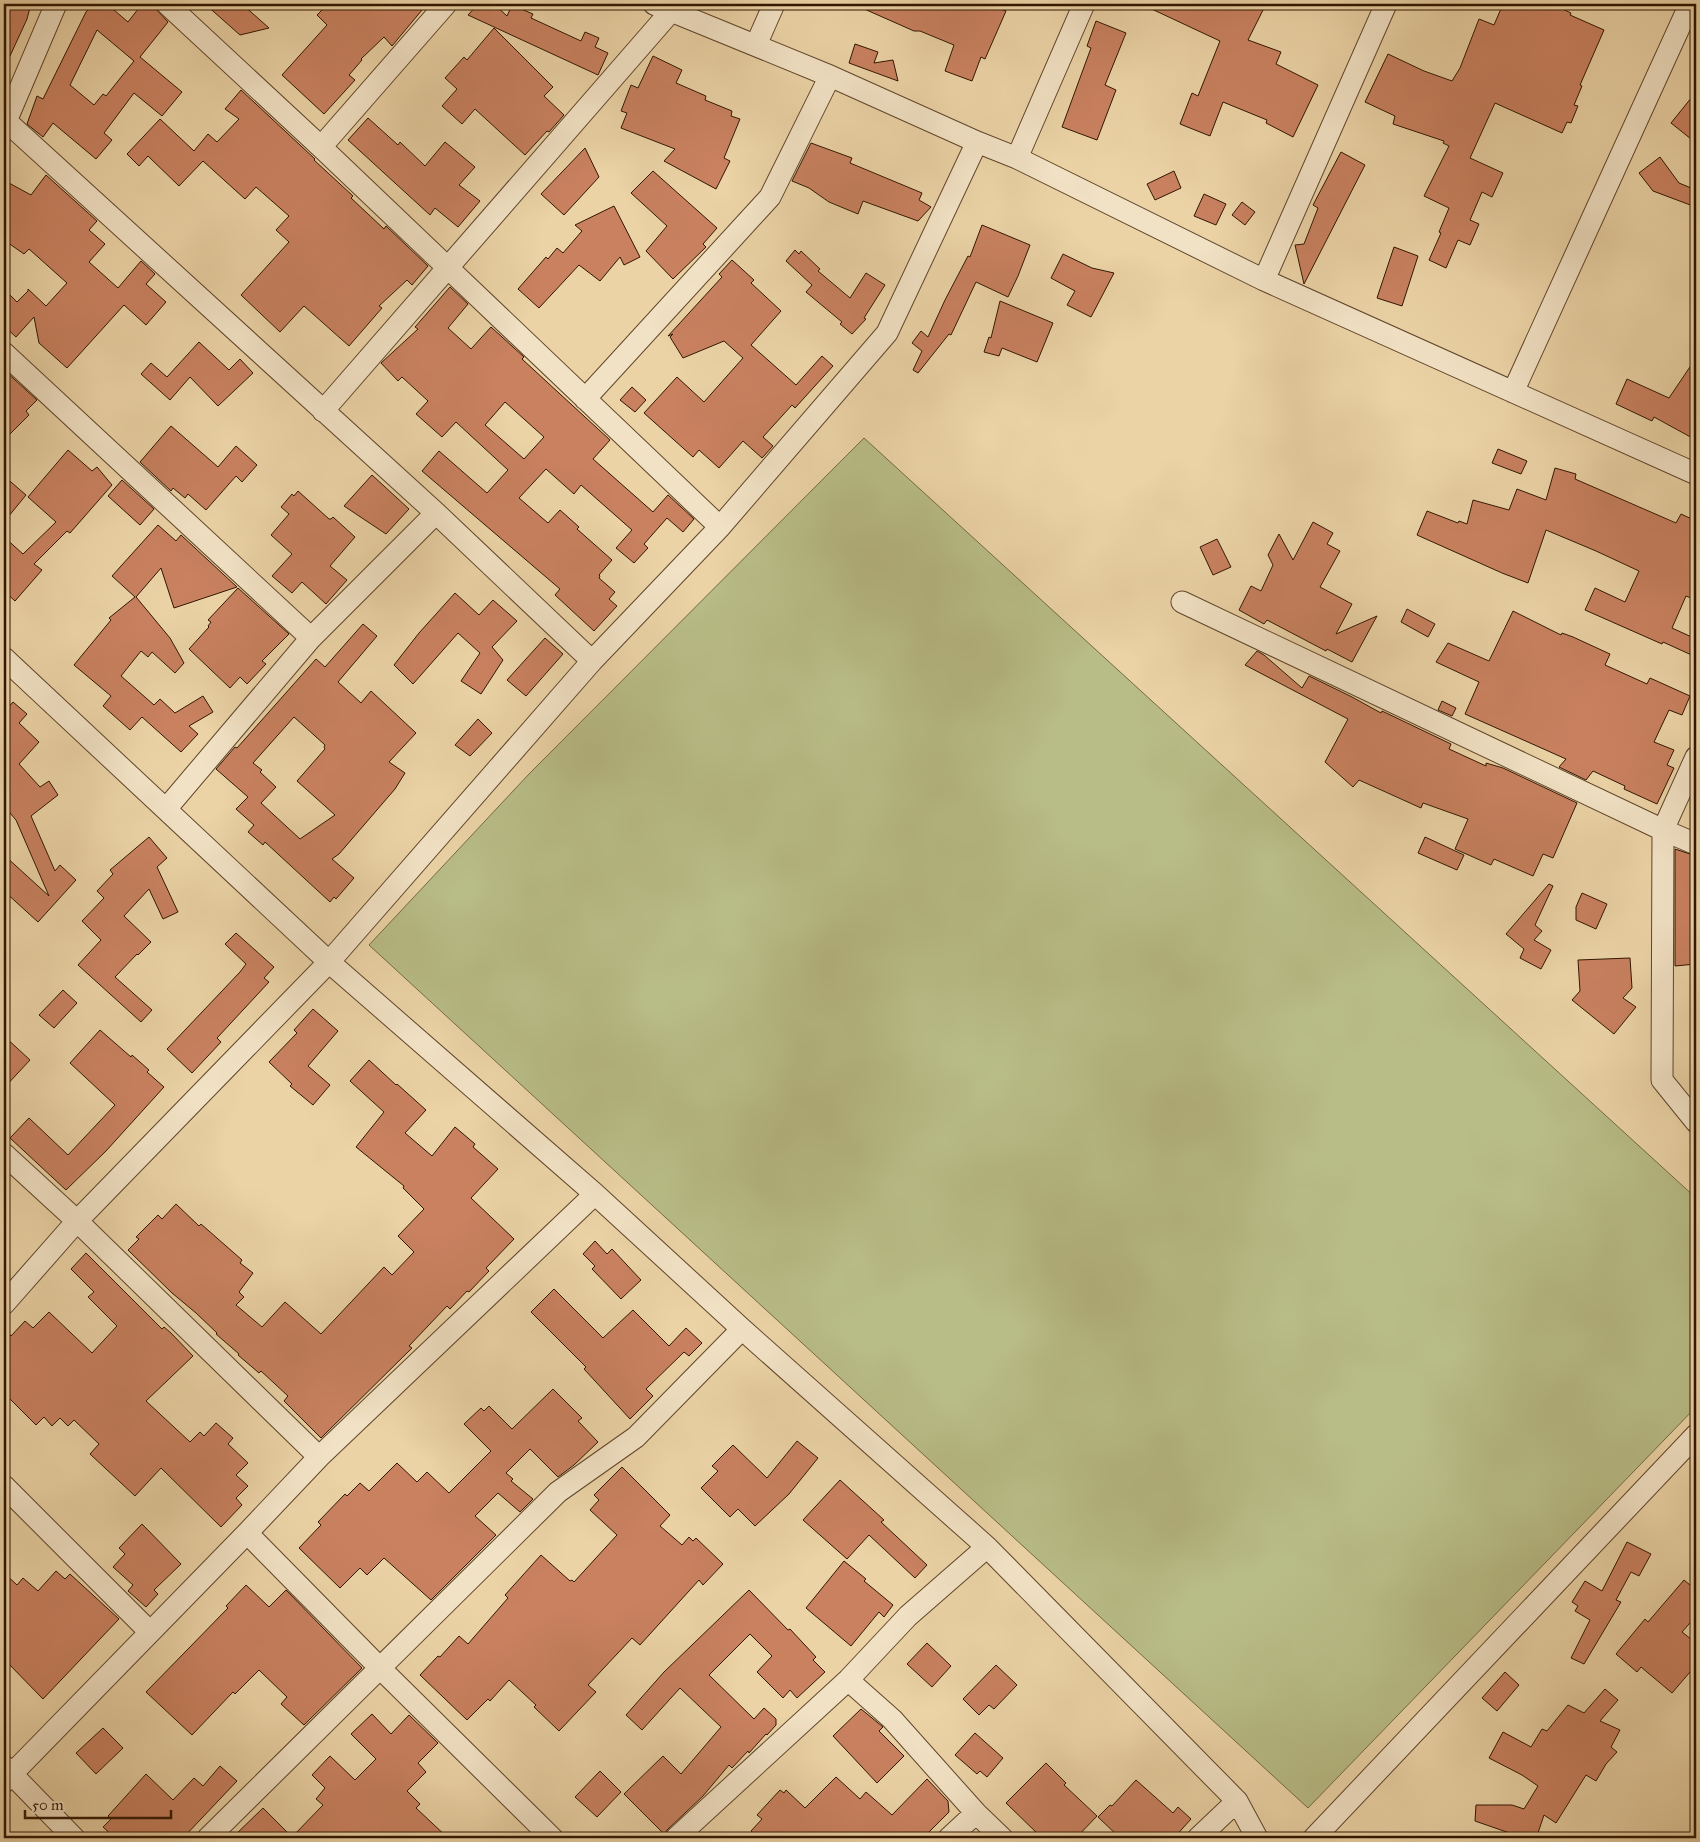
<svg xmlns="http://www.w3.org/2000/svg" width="1700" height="1842" font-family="'IM FELL Great Primer',serif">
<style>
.green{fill:#b8bc86;stroke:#746943}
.building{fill:#c98160;stroke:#311600;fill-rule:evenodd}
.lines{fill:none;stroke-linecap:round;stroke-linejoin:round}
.minor-casing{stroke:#60452a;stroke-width:23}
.minor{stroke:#f2e2c5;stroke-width:21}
</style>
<rect width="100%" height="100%" fill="#ebd3a6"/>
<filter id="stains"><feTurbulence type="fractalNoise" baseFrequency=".004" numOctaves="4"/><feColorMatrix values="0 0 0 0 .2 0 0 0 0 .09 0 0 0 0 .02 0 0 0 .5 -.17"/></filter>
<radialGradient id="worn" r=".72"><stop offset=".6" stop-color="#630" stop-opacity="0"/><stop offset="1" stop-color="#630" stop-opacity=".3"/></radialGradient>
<path class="green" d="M864,438L1696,1198V1407L1308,1808L369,945L529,774Z"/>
<path class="building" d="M10,4H31L27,19L4,69V23Z
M93,4H107L128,22L142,4H149L156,9L168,22L140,57L182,92L162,116L134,93L104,133L112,140L96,159L53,123L43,137L27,124L37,96L43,99L86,12ZM97,30L134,61L106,96L103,94L94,105L70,85Z
M205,4H242L269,28L240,35Z
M328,4H427L392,46L384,37L361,59L362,60L349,75L355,80L324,114L282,75L327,25L317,15Z
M478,4H494L507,16L512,5L533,14L531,18L581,41L585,32L599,38L595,47L608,53L598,75L468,15Z
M853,4H987L1006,11L985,59L981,57L972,81L945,71L954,45L920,31H914Z
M1141,4H1266L1248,40L1281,52L1276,64L1318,85L1293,137L1266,123L1267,120L1223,102L1210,136L1180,124L1192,93L1198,96L1220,41Z
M1503,4H1552L1571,13L1570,15L1604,30L1580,85L1582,86L1574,105L1578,106L1571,123L1567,122L1562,133L1495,103L1470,158L1503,173L1492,197L1482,192L1470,220L1479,224L1470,245L1458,240L1446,268L1429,260L1441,233L1439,232L1449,208L1424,196L1449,146L1443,143L1444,141L1393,124L1395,116L1365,102L1388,54L1424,71L1452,81L1460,68L1479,19L1494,25Z
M1096,21L1126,33L1105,85L1116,90L1097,140L1062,127L1091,48L1087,46Z
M494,28L553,87L544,96L564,115L549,132L547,131L525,155L475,109L462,124L442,106L457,89L445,78L464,57L467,60Z
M855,44L878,52L874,63L893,60L898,81L849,63Z
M653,56L682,70L676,83L706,96L705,100L732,111L731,116L740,119L724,158L730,161L716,189L664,161L675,149L621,128L627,113L621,111L631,85L638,88Z
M241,90L315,159L314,160L353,196L351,198L384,229L386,226L428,266L412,285L407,280L379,306L382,308L349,346L304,306L280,332L241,295L289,242L276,230L289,216L256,187L245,199L203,161L179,186L148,156L139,166L127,154L160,119L194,151L208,134L217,142L239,119L225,109Z
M1696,92V143L1671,123Z
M368,118L398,145L400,142L425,166L445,142L475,167L459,185L480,201L458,227L435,208L430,215L348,140Z
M811,143L852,158L850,163L922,193L919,200L931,207L918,221L863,201L858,214L829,202L809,188L792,181Z
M585,148L599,177L564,215L541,194Z
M1341,152L1365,165L1304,284L1295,245L1304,244L1318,208L1313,205Z
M1660,157L1679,183L1696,190V197L1693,206L1653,191L1639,173Z
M653,171L717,228L703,244L706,247L673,279L646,251L667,226L631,193Z
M1174,171L1181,188L1155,200L1147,184Z
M46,175L97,221L89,230L105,244L89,262L118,288L141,261L155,274L146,284L166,302L146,325L124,305L67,368L39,343L34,317L16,337L4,326V289L17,302L28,291V289L46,306L67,283L29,249L24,254L4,240V192L9,183L31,195Z
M1204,194L1226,204L1216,225L1194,216Z
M1242,202L1255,212L1245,225L1232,215Z
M614,206L640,257L624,265L620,257L600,281L579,265L539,308L518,289L546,257L548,259L557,248L563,253L582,231L575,225Z
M982,225L1030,245L1018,276L1008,297L976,282L951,335L949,334L918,373L913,370L922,351L912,343L921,331L928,337L945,300L968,256L970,257Z
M1394,247L1418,256L1402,306L1377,298Z
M795,250L799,254L801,251L820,269L818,271L850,298L866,273L885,285L864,318L866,319L852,334L840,324L842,322L806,292L812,285L786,261Z
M1063,254L1092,268L1114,273L1091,317L1067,305L1075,291L1051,278Z
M732,260L754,280L751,283L781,311L751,345L796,385L822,356L833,366L795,408L792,405L763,437L773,446L762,458L743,441L719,468L699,450L693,457L644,413L677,377L704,402L743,358L724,341L683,358L670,337L673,334L668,336L722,277L719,274Z
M450,287L468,304L448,328L471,349L491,327L524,357L522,359L610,440L593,459L653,512L668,495L694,519L683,532L667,518L644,544L648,548L634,563L616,548L632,530L581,485L574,494L546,469L519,498L548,523L560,510L579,527L577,529L612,560L599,575L600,576L599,578L615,592L609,599L617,606L594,631L555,595L560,589L422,471L439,451L487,493L508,470L456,422L442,437L416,414L428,401L402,377L398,381L381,363L418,329L415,327ZM505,402L544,437L524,459L485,425Z
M1000,301L1053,323L1037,362L1002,348L999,356L984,352L989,337L991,338Z
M199,342L229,370L240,359L253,373L218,406L190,377L170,400L141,374L151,363L167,377Z
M1696,358V440L1654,417L1652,421L1616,404L1627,379L1669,398Z
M4,370L37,400L26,411L29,415L4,440Z
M632,387L646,400L635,412L620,400Z
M171,426L218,467L236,446L257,465L242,482L236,476L206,510L188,494L185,498L173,488L171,491L140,462Z
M1498,449L1527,461L1521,474L1492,463Z
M68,450L92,471L97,467L112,485L70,533L67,531L34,564L42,570L15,601L4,591V537L23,554L56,522L28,497Z
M1555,468L1576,474L1575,479L1676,523L1681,514L1696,521V600L1686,596L1672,628L1696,639V657L1663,642L1662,644L1585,610L1595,588L1625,602L1639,571L1596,551L1546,530L1528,583L1502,573L1417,535L1427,511L1458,523L1459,521L1467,524L1473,500L1509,510L1517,489L1546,500Z
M372,475L409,509L386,534L344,506Z
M4,476L26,495L4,522Z
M122,480L154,509L140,525L108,496Z
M298,491L329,519H331L333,517L355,537L330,566L347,580L326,604L302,582L292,593L272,576L292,554L271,535L289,514L281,507L292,494L294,496Z
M1313,522L1333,533L1327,544L1340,551L1320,587L1352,604L1336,634L1377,616L1352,662L1327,649L1326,651L1267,620L1264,624L1239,610L1251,586L1261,591L1273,565L1268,555L1279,534L1293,560Z
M158,525L176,541L181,535L237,587L174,608L161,568L136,597L170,638L184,663L175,673L152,652L148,657L141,651L121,676L154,705L160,699L175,713L203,696L213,712L189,726L198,734L181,752L142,717L130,730L103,706L111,696L74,665L111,620L109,618L135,597L112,576Z
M1217,539L1231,567L1213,575L1200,547Z
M238,588L289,634L262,661L266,664L247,684L240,677L230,688L189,649L209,627L208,626L211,622L208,620Z
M455,593L479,615L493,600L517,621L492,647L503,660L481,694L461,681L480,653L458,633L413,684L394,665L419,633Z
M1407,609L1435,624L1428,637L1401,622Z
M1513,611L1561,635L1562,633L1573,637L1610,654L1605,665L1647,684L1650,678L1690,696L1682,715L1669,710L1654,742L1674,750L1667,765L1674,768L1657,804L1624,789L1625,786L1593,771L1586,780L1559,767L1566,759L1465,714L1479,682L1436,662L1448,643L1489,661Z
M363,624L377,636L338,682L361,703L371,691L416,733L389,762L405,773L395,789L339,854L332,859L354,878L336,899L334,897L330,902L265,842L263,845L248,832L254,825L236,809L248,797L216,769L235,747L237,748L316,659L325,667ZM294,717L325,745L324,747L325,749L297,781L335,815L300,839L261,803L276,787L260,772L262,770L253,763Z
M545,638L563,654L526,696L507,680Z
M1257,651L1264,655L1302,688L1309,676L1352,697L1381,713L1382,711L1451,744L1449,749L1486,766V763L1503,768L1577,803L1553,858L1543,854L1533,876L1494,859L1491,865L1455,849L1468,819L1423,803L1421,808L1359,780L1353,787L1325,762L1348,719L1245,665Z
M1442,701L1456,708L1452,716L1438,710Z
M13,702L27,714L19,723L39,742L19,764L40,787L49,781L58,795L31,816L55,871L60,865L76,880L38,922L4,891V855L49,896L16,820L4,806V708L6,710Z
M478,719L492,733L470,756L455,745Z
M149,837L167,858L157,867L178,912L163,919L149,889L124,916L151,942L138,955L137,954L115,977L152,1010L141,1022L78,965L101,940L82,921L104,898L97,891L113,874L110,870Z
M1425,837L1464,855L1457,870L1418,853Z
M1675,849L1696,856V964L1675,966Z
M1549,884L1553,886L1535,925L1542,931L1534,940L1551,950L1541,969L1520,958L1524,949L1506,934Z
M1582,893L1607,904L1596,929L1576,920V907Z
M236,933L274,967L264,978L269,982L217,1038L221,1042L192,1073L167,1049L240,972L246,964L225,944Z
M1630,958L1632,988L1623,998L1636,1007L1614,1034L1572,1000L1580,991L1578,960Z
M63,990L77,1003L54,1028L39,1015Z
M313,1009L338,1031L308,1066L330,1085L313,1105L290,1086L292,1084L269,1062L297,1033L294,1030Z
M100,1030L131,1057L132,1055L149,1070L147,1072L164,1087L106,1151L66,1190L10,1138L29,1118L68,1155L115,1105L70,1063Z
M4,1036L30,1060L4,1088Z
M369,1060L396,1085L397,1084L426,1110L405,1133L432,1156L455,1127L475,1144L473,1147L498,1169L471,1198L514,1239L486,1268L489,1271L469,1292L467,1291L450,1309L447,1306L409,1346L412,1348L321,1438L284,1401L288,1396L261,1371L259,1373L238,1355L239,1354L216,1334L217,1333L196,1313L172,1293L128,1250L139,1239L136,1237L158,1215L162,1219L176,1204L199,1226L201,1224L242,1260L240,1263L253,1273L239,1292L244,1297L236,1305L262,1327L285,1302L321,1334L384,1267L392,1275L414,1252L398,1236L424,1209L403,1188L404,1186L356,1147L384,1112L350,1081Z
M595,1241L607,1254L612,1249L641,1280L621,1299L592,1269L595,1266L583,1254Z
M86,1253L162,1329L164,1327L171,1333L193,1356L146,1401L190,1442L200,1432L204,1436L216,1423L233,1438L228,1444L248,1463L236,1475L248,1486L236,1498L242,1505L221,1527L161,1468L135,1496L90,1454L99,1444L74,1420L68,1426L60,1418L52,1426L44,1417L36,1425L4,1393V1328L11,1336L25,1321L33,1328L49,1312L92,1353L117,1326L88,1297L94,1292L71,1269Z
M554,1289L603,1338L633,1310L669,1346L686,1328L702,1343L689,1356L684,1352L646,1389L653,1396L630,1419L584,1369L586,1367L531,1312Z
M553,1389L582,1418L578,1421L598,1442L574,1465L558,1477L530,1449L506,1473L513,1479L511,1481L533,1499L520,1512L498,1493L475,1516L496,1535L431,1600L384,1558L367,1575L360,1568L340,1588L299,1548L321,1525L318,1522L345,1494L347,1496L360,1483L369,1491L397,1463L417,1482L427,1472L449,1493L491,1451L464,1424L481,1408L484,1411L489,1406L512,1429Z
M797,1441L818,1458L789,1494L755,1526L738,1509L730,1517L701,1488L718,1471L712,1466L733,1445L767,1478Z
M622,1467L670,1515L660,1526L682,1545L689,1537L693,1541L696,1538L723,1564L703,1585L699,1580L640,1645L632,1638L588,1685L596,1692L559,1731L534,1707L536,1705L509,1680L490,1701L488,1699L467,1720L420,1675L438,1656L440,1657L459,1636L468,1644L508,1598L505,1595L541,1555L570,1581L572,1580L574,1582L617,1535L590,1510L599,1500L594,1495Z
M840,1480L884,1520L881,1522L927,1565L915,1578L869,1535L847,1559L803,1520Z
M142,1524L181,1564L154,1590L158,1594L146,1607L128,1591L133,1585L113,1567L125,1554L119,1548Z
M1627,1542L1651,1554L1639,1576L1631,1572L1616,1600L1621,1602L1584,1664L1571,1658L1590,1620L1575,1611L1578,1606L1572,1602L1585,1581L1602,1591Z
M844,1561L866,1579L864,1581L893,1605L884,1617L879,1612L851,1646L806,1608Z
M56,1571L65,1579L70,1574L119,1619L43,1699L4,1659V1573L17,1585L23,1578L38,1591Z
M1684,1580L1696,1590V1616L1682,1632L1696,1643V1665L1672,1693L1641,1667L1637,1672L1616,1654L1645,1619L1648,1622Z
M246,1585L269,1607L286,1590L362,1668L304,1725L281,1704L287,1697L259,1670L235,1694L233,1692L192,1735L146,1692L228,1608L226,1606Z
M749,1590L788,1630L790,1629L816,1657L813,1660L825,1672L797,1698L790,1690L783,1698L757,1672L772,1656L750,1634L709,1675L754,1719L764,1708L776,1719V1725L767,1735L766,1734L749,1753L748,1751L732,1768L729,1765L703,1796L668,1829L664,1834L624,1794L663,1756L681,1774L721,1727L680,1688L642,1730L626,1715L664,1672Z
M927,1643L951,1666L932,1687L907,1664Z
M996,1665L1017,1685L994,1709L989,1705L979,1715L963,1699Z
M1505,1672L1519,1685L1497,1711L1482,1698Z
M1605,1689L1618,1700L1600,1721L1620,1730L1611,1747L1617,1752L1606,1764L1596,1781L1586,1775L1556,1823L1544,1815L1538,1833L1532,1838H1524L1475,1821L1476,1805H1512L1524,1809L1538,1786L1522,1775L1489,1758L1503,1732L1531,1747L1542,1729L1547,1731L1568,1705L1584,1713Z
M861,1709L883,1727L879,1731L904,1756L877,1783L833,1736Z
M372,1714L391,1734L409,1715L438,1743L418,1763L426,1772L407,1791L420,1804L416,1808L448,1838H232L263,1808L292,1837L323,1805L316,1799L325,1788L312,1775L330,1756L355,1780L376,1759L351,1734Z
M103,1728L123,1748L96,1774L76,1753Z
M975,1733L1003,1758L987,1777L980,1771L977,1774L955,1755Z
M1046,1763L1066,1783L1064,1785L1097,1816L1076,1838H1042L1006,1803Z
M220,1766L237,1781L183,1838H115L103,1827L111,1819L108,1816L146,1774L173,1800L194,1778L203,1786Z
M600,1771L621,1792L597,1817L575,1797Z
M836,1777L860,1799L866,1792L892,1815L927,1779L948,1801L949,1812L923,1838H759L751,1831L762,1819L757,1815L780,1790L784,1793L786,1790L805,1808Z
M1136,1780L1173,1813L1178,1807L1191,1819L1174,1838H1120L1098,1817L1110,1805L1112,1806Z"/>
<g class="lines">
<g class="minor-casing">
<path id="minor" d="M167,4L321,147L720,527
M654,4L830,76L977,142L1017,158L1264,280L1696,474
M756,45L774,4
M6,121L436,513L592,661
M4,126L56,4
M321,147L446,4
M1017,158L1084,4
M1264,280L1386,4
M4,353L311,638
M1513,392L1690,4
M585,399L770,197L830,76
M323,411L672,10
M1182,602L1663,830L1696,844
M4,658L329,962L595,1194L742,1329L987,1547L1237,1801L1257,1838
M1696,757L1663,830L1662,1080L1696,1122
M166,809L311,638L436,513
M4,1154L77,1221L319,1457
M4,1304L77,1221L329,962L592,661L720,527L887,333L977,142
M4,1486L150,1632
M247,1533L380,1668L552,1838
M848,1680L892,1719L976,1813L1002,1838
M4,1766L74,1838
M4,1782L247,1533L319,1457L595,1194
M208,1838L558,1492L636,1437L742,1329
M676,1838L848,1680L908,1616L987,1547
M949,1838L976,1813
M1198,1838L1237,1801
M1314,1838L1696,1435"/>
</g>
<use href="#minor" class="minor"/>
</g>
<rect width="1700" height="1842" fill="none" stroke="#ebd3a6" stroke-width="20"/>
<rect x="5" y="5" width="1690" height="1832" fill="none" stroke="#311600" stroke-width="2.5"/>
<rect x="10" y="10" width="1680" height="1822" fill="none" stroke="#311600"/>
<path d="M25 1810v8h146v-8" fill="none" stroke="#311600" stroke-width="2.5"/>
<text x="32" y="1810" font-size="15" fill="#311600" stroke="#f2e2c5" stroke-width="4" paint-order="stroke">50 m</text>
<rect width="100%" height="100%" filter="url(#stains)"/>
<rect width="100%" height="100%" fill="url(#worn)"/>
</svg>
